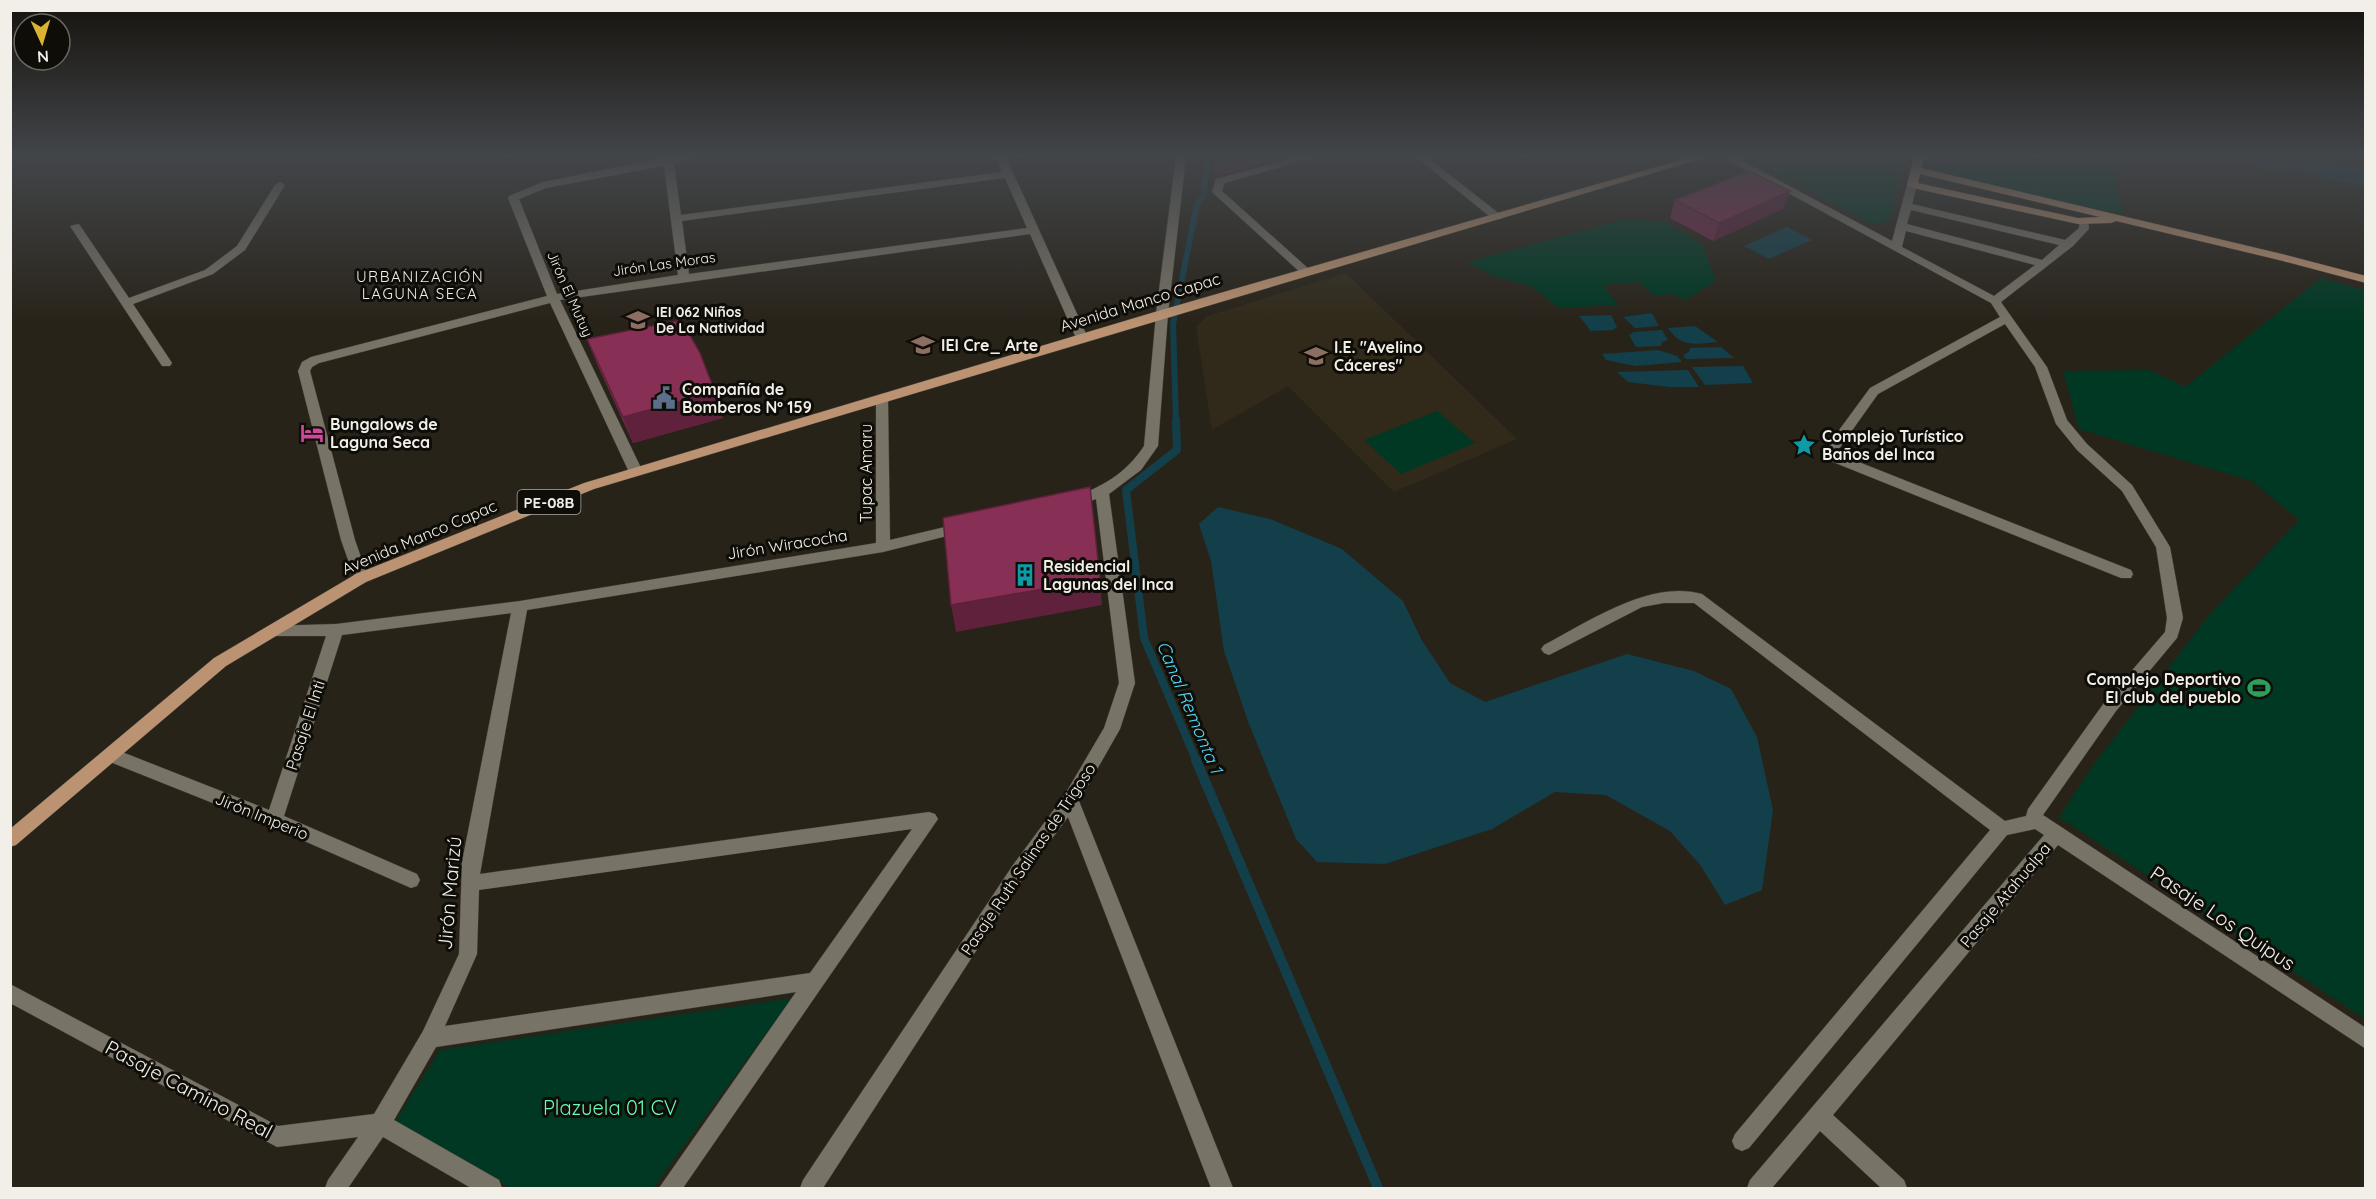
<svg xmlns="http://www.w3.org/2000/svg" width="2376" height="1199" font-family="Quicksand,sans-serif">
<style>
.built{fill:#312a1a}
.green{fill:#003823}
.water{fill:#133f4a}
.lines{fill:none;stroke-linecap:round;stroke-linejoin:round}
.stream-far2{stroke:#133f4a;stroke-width:6}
.stream-far1{stroke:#133f4a;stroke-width:8}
.stream{stroke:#133f4a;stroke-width:10}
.river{fill:#133f4a;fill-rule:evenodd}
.minor-casing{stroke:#423e36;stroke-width:1}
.major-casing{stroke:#423e36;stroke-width:1}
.minor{fill:#787367;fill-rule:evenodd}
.major{fill:#bb9372;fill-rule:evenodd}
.wall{fill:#752849}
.shaded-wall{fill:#5f213c}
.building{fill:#882f55;stroke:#5f213c;stroke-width:1.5}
.labels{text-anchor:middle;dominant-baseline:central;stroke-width:6;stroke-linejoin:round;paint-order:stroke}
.far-street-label{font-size:14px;fill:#f2efe9;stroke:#0f0d08}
.far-poi-label{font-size:14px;font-weight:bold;fill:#f2efe9;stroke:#0f0d08;text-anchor:start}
.far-neighbourhood-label{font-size:15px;letter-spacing:1.5px;fill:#f2efe9;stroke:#0f0d08}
.shield{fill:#0f0d08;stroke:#aeaba6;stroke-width:1.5}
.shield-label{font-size:15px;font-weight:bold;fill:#f2efe9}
.street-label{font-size:16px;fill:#f2efe9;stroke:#0f0d08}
.poi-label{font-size:16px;font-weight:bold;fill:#f2efe9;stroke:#0f0d08;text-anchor:start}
.water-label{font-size:18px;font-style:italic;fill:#54ddff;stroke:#0f0d08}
.near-street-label{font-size:20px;fill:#f2efe9;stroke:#0f0d08}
.near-park-label{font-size:20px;fill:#68fbb9;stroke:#0f0d08}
</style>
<rect width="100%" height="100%" fill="#282319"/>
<path class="built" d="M1346,273L1517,439L1394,492L1288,386L1212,430L1196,327L1207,316Z"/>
<path class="green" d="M1746,157H1903L1890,221L1872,224Z
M1936,157H2111L2124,214L1931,175Z
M1626,219L1664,222L1702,244L1716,281L1686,300L1672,294L1655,296L1638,282L1603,285L1618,305L1559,308L1530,286L1493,276L1467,262Z
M2321,278L2365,290V1019L2059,817L2094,764L2211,613L2299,520L2252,481L2079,429L2063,371L2149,370L2185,387Z
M1437,411L1475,443L1401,474L1364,440Z
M792,998L653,1188H510L395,1122L440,1050Z"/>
<path class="water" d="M1787,227L1812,240L1769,259L1744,246Z
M1652,313L1659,326L1635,328L1623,317Z
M1611,315L1617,327L1613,330L1591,331L1579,316Z
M1695,326L1718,342C1696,344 1681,348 1668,328Z
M1662,330L1668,340L1662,342L1661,346L1636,347L1629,335L1634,332Z
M1721,347L1734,358L1686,359L1683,355L1689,352L1690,348Z
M1658,350L1677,356L1682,362L1635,366L1606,360L1602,354Z
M1743,366L1753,383L1705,385L1692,367Z
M1688,370L1699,387H1669L1628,382L1617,372Z
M1218,507L1270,519L1342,549L1403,601L1421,639L1450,683L1485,702L1627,654L1694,671L1731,689L1757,737L1773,810L1762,890L1725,905L1701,866L1670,831L1606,795L1555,792L1492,829L1385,864L1317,862L1296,839L1249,724L1224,651L1211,561L1199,524Z"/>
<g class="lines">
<path class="stream-far2" d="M633,161L666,157
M1176,422L1173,324L1197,204L1203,197L1209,157"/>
<path class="stream-far1" d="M1176,420L1177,450L1126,490L1144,638L1197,762"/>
<path class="stream" d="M1196,760L1378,1188"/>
<path class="river" d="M2238,157H2304L2366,168V186L2253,166L2243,163Z"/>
<g class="minor-casing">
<path id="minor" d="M668,157H698L674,164L681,215L1002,172L996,157H1006L1088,338L1082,342L1076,338L1030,234L560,300L643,472L636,476L629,472L550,303L319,363L312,367L310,371L355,540L368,578L366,582H356L341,540L298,371L302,362L311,357L547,296L508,198L509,196L543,182ZM664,166L678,275L557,294L519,199L546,188ZM1005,178L1027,228L689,274L682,221Z
M1176,157H1186L1168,314L1158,446L1141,470L1109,494L1135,683L1120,729L1079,801L1233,1188H1211L1068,817L1025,875L823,1188H800L803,1180L1013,865L1064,796L1104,728L1119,683L1096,499L1074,507L1067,502L1069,499C1100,488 1126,474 1144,446L1156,314Z
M1298,157H1315L1225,183L1222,191L1310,270L1312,272L1306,275L1302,274L1212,192L1216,179Z
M1416,157H1427L1501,215V219H1493Z
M1722,157H1735L1892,241L1907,185L1912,182L1917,185L1912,204L2065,240L2079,228L2080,220H2088L2089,229L2073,246L2001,302L2047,367L2067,420L2087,444L2132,485L2170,547L2183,618L2177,638L2116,711L2043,815L2366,1028V1049L2058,845L1833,1115L1904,1180L1907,1188H1881L1820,1131L1772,1188H1747L1750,1180L2044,835L2035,829L2007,835L1749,1148L1742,1151L1735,1148L1732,1141L1735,1134L1990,830L1694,603H1664L1642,607L1549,655L1544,653L1541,649L1544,645C1588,622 1650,579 1702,594L2005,821L2026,816L2028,809L2104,703L2165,632L2167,618L2156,547L2122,491L2077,450L2056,424L2035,367L2005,324L1878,394L1836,453L2131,570L2133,574L2131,578H2121L1823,458L1821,455L1823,452L1870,388L2000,317L1991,303ZM1911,210L2059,245L2042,260L1907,224ZM1906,231L2035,265L1994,296L1902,247Z
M280,182L285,185L245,250L213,274L133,304L172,363L170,366H162L70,226L79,224L129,298L205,270L237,246L275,185Z
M882,394L888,398L890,540L962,523L967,525L969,528L967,531L883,552L527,610L480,874L929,812L935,814L938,819L683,1188H659L796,992L436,1047L394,1120L499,1180L502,1188H471L383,1137L348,1188H325L328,1180L358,1137L277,1147L10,1003V984L278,1126L374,1114L423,1031L459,954L462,862L511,613L342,635L284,816L417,874L420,880L417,886L411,888L268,825L105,760L103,755L105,750L111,748L117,750L269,810L326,636H274L269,634L266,630L269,626L336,624L520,601L876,543V398ZM912,829L810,973L445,1026L477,954L479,890Z"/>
</g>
<g class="major-casing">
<path id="major" d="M1691,157H1707L594,489L366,582L226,666L16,845L10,847V829L214,658L356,574L584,483L1158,311Z
M1914,157H1924L1921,168L2282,254L2366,276V283L2279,260L2116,221L2111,223L2078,224L1908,187L1907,185ZM1920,174L2100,217L2078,218L1918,183Z"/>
</g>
<use href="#minor" class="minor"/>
<use href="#major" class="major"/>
</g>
<path class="wall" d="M1675,200L1783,209L1713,241L1670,218Z
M587,339L723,418L633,443L597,364Z"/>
<path class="shaded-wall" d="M1214,157H1286L1214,177Z
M1790,191L1783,209L1713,241L1719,223Z
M715,392L723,418L633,443L623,417Z
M1100,579L1102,605L956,632L951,605Z"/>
<path class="building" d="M1749,171L1790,191L1719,223L1675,200Z
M681,320L700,353L715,392L623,417L587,339Z
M1090,487L1100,579L951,605L943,518Z"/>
<linearGradient id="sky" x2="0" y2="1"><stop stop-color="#16130e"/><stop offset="0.48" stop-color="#424549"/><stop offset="1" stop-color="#424549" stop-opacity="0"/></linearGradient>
<rect width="2376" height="325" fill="url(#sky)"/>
<defs>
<g id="school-bare" transform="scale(1.8)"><path d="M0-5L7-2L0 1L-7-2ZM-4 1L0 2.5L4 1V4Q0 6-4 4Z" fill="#8d6e63" stroke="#0f0d08" stroke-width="2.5" paint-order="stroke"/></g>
<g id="civic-bare" transform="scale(1.8)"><path d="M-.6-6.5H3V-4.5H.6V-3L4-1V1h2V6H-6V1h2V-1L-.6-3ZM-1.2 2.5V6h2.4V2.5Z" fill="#5c6f8a" stroke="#0f0d08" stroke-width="2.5" paint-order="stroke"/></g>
<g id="hotel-bare" transform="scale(1.8)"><path d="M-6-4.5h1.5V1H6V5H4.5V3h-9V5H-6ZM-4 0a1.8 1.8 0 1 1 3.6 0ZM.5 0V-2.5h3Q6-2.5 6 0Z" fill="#d1479c" stroke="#0f0d08" stroke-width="2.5" paint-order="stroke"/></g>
<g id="sight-bare" transform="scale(1.8)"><path d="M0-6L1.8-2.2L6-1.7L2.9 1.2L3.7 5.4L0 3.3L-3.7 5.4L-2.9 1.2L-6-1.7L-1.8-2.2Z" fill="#0f9aa8" stroke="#0f0d08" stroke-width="2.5" paint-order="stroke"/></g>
<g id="building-bare" transform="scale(1.8)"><path d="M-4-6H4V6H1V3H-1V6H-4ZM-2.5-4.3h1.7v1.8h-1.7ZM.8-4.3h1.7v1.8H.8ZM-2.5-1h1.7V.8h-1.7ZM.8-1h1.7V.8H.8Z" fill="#0f9aa8" stroke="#0f0d08" stroke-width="2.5" paint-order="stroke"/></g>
<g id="stadium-bare" transform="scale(1.8)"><path d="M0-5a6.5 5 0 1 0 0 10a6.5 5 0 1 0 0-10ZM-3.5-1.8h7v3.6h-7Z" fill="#2e9e5b" stroke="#0f0d08" stroke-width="2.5" paint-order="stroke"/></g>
</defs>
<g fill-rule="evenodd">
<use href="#school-bare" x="638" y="320"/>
<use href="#school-bare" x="923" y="345"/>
<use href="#school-bare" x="1316" y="356"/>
<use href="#civic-bare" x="664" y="398"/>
<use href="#hotel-bare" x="312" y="433"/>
<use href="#sight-bare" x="1804" y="445"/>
<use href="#building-bare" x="1025" y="575"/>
<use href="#stadium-bare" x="2259" y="688"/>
</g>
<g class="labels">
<g class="far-street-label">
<text transform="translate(664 264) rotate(-8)">Jirón Las Moras</text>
<text transform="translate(570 294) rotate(66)">Jirón El Mutuy</text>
</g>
<g class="far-poi-label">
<text x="656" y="312">IEI 062 Niños<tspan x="656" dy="16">De La Natividad</tspan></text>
</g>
<g class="far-neighbourhood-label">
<text x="420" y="276">URBANIZACIÓN<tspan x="420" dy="17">LAGUNA SECA</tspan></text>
</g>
<rect class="shield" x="517.5" y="490" width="63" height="24" rx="4.5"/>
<g class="shield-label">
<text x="549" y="502">PE-08B</text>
</g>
<g class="street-label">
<text transform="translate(1140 302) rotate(-17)">Avenida Manco Capac</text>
<text transform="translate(866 473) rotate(-90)">Tupac Amaru</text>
<text transform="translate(419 537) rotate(-23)">Avenida Manco Capac</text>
<text transform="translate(787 544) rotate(-9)">Jirón Wiracocha</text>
<text transform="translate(305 725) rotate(-72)">Pasaje El Inti</text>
<text transform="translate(262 816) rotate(22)">Jirón Imperio</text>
<text transform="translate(1028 859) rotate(-56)">Pasaje Ruth Salinas de Trigoso</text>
<text transform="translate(2005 895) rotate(-50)">Pasaje Atahualpa</text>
</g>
<g class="poi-label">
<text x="941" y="345">IEI Cre_ Arte</text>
<text x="1334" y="347">I.E. "Avelino<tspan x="1334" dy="18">Cáceres"</tspan></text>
<text x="682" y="389">Compañía de<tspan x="682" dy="18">Bomberos Nº 159</tspan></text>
<text x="330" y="424">Bungalows de<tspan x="330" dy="18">Laguna Seca</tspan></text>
<text x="1822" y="436">Complejo Turístico<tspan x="1822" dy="18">Baños del Inca</tspan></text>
<text x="1043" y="566">Residencial<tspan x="1043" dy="18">Lagunas del Inca</tspan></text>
<text x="2241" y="679" text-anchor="end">Complejo Deportivo<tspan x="2241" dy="18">El club del pueblo</tspan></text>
</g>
<g class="water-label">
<text transform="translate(1190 707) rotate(67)">Canal Remonta 1</text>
</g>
<g class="near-street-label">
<text transform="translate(449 893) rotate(-85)">Jirón Marizú</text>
<text transform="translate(2223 918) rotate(34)">Pasaje Los Quipus</text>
<text transform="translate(189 1089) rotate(28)">Pasaje Camino Real</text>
</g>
<g class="near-park-label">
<text x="610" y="1107">Plazuela 01 CV</text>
</g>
</g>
<rect width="2376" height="1199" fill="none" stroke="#f2efe9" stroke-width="24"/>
<g transform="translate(42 42) rotate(176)"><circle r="28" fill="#0f0d08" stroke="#6a6762" stroke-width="1.5"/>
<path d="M0-4.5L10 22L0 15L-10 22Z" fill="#dbb233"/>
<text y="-9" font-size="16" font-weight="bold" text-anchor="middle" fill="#f2efe9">N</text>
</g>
</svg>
